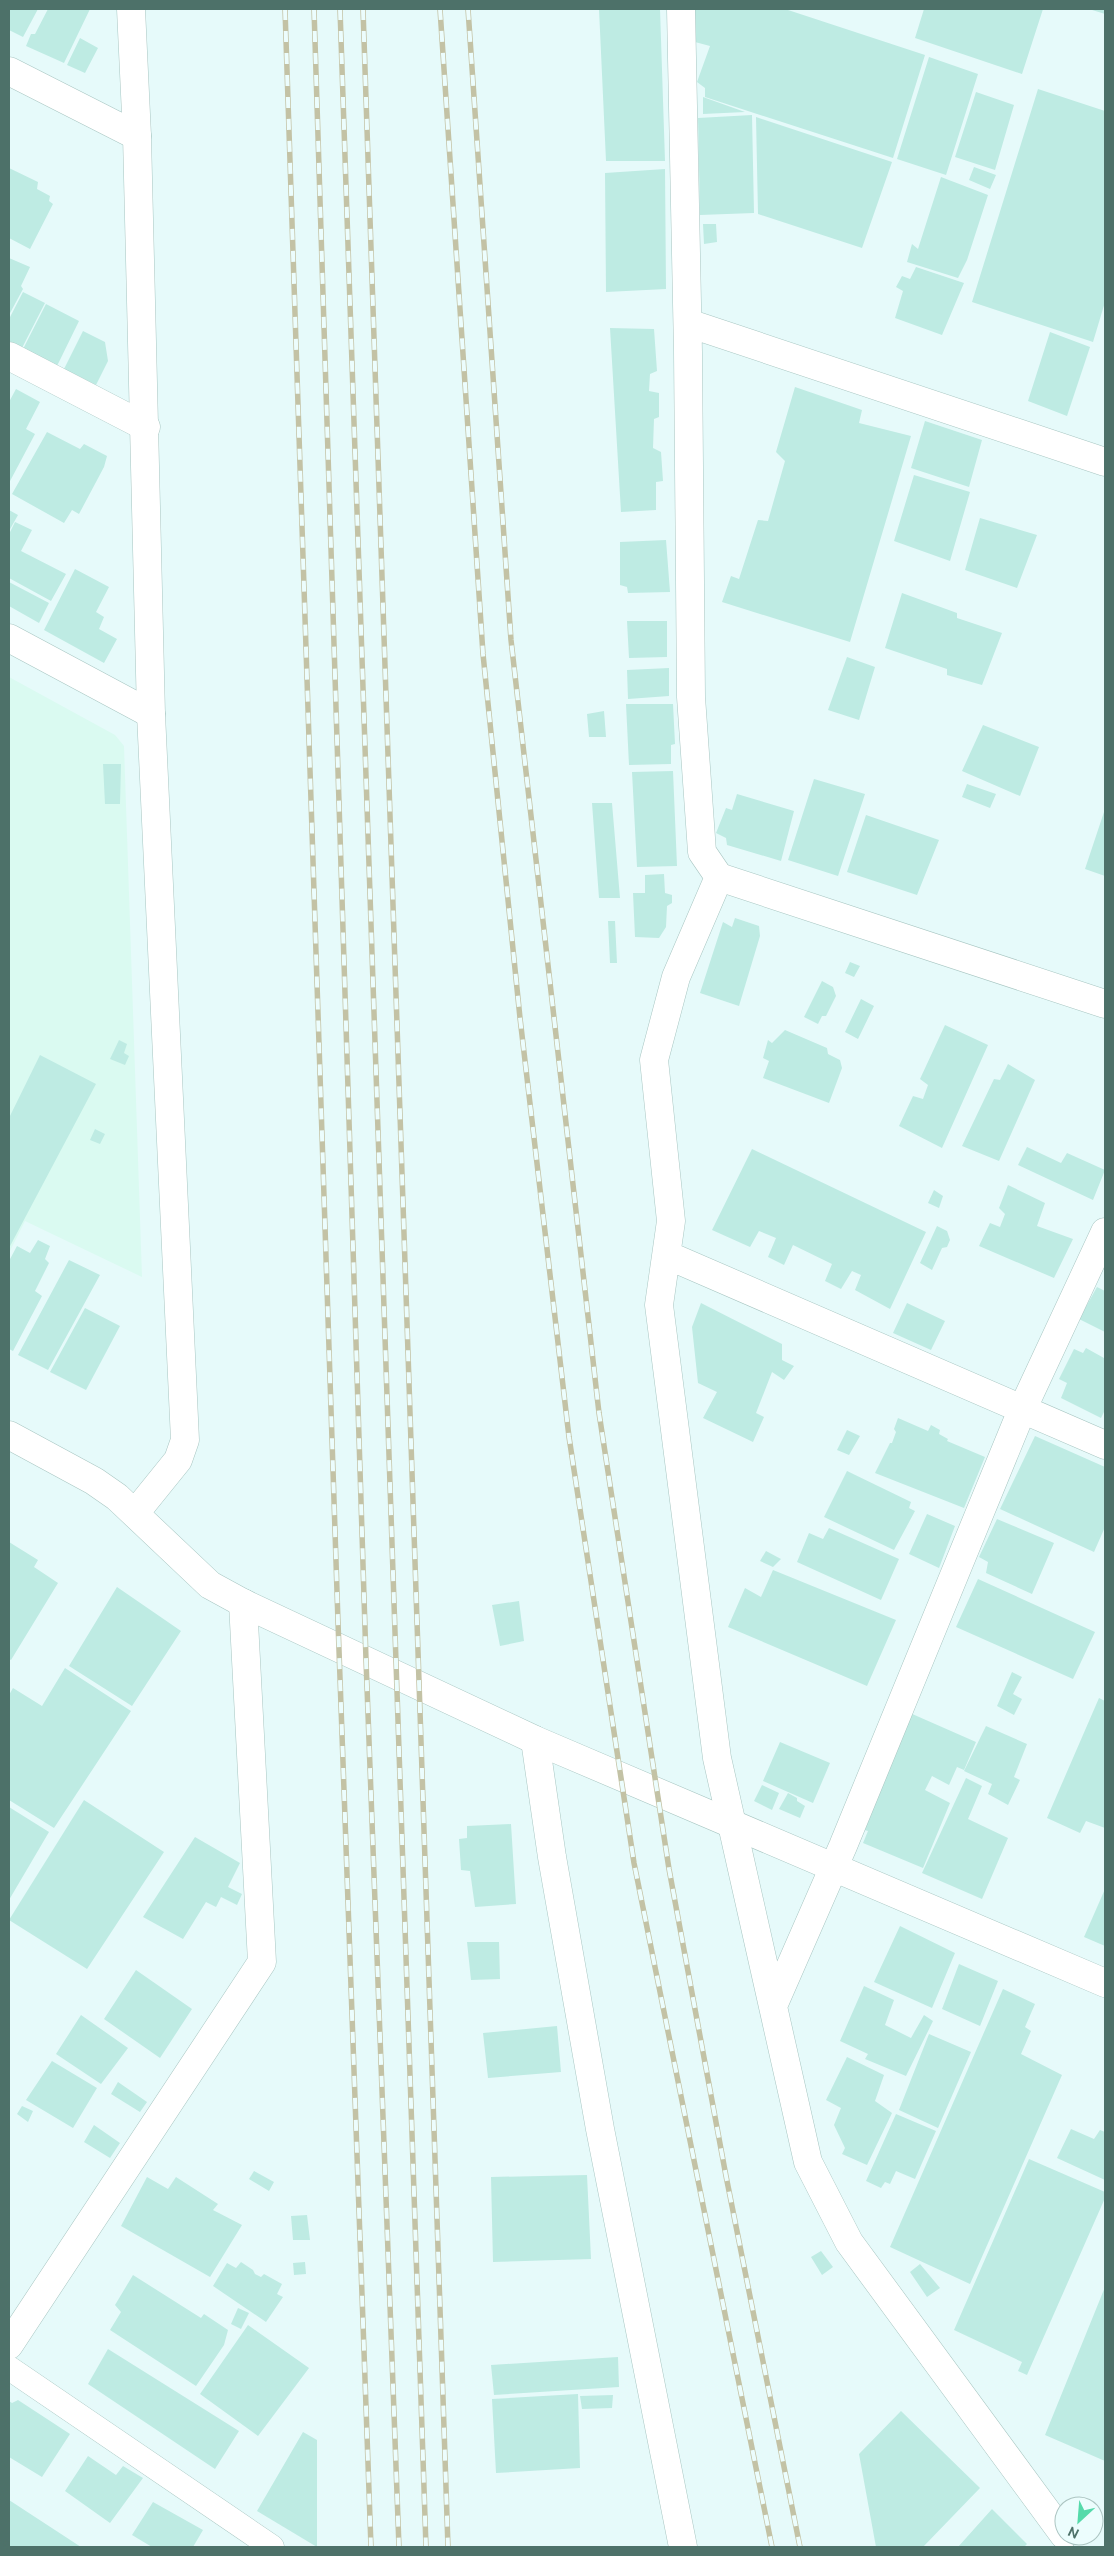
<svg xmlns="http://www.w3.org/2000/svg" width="1114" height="2556" font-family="Ubuntu,sans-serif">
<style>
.commercial{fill:#dafaf1}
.building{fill:#beebe3}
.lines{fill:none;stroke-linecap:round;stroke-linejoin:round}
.service-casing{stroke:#a8c6c2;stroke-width:25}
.minor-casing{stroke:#a8c6c2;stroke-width:29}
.tertiary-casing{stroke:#a8c6c2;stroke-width:29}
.service{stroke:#fff;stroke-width:24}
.minor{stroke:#fff;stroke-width:28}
.tertiary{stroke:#fff;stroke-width:28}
.rail-casing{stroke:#c3c2a5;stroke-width:5.5}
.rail{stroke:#ecfdfd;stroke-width:4;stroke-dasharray:11;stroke-linecap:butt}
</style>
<rect width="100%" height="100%" fill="#e6fafa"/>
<path class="commercial" d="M9,677L115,735L124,746L142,1277L25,1221L9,1253Z"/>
<path class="building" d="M9,9H38L23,37L9,30Z
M48,9H90L64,63L26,46L31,34H35Z
M599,9H660L665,161H606Z
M694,9H785L925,55L893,158L705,97V88L697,82L710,46L695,42Z
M924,9H1043L1022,74L915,38Z
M1089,9H1105V14Z
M80,38L98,48L85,73L67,65Z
M929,57L978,74L946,175L897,159Z
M1038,89L1105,111V302L1093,342L972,302Z
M976,92L1014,105L995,170L955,157Z
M703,97L745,112L703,114Z
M752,115L754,213L700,215L698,118Z
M756,117L892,162L862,248L758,214Z
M974,167L996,175L990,189L969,180Z
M9,168L38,182L37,189L50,196L49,201L53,204L30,249L9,238Z
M665,169L666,289L606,292L605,173Z
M941,177L988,195L967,260L958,278L907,262L912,244L918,249Z
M703,224H716L717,242L704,244Z
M9,258L30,267L21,286L23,289L9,315Z
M916,267L964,283L942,335L895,318L903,291L896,287L902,276L910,279Z
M23,292L45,303L22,348L9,341V319Z
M46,304L79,321L57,366L23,349Z
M610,328L654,329L657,371L650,374L649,391L659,393V417L654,419L653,448L661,452L663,481L656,482V510L621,512Z
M83,331L105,342L108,361L96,385L64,369Z
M1050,332L1090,347L1067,416L1028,401Z
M795,387L862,410L859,423L911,436L850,642L722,602L731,576L739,579L758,520L768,521L785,461L776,452Z
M16,389L40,402L26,429L35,434L9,483V402Z
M925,421L982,440L969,487L911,468Z
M47,432L80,449L84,444L107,456L104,467L79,514L72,510L64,523L12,494Z
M914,475L970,492L950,561L894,541Z
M9,510L18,515L9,531Z
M980,518L1037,535L1017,588L965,570Z
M15,522L32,530L21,551L66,574L51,601L9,578V534Z
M666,540L670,592L628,593L627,587L620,585V542Z
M75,569L109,587L96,612L104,617L99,629L117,639L104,663L44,630Z
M9,582L49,603L39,623L9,606Z
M902,593L957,613V618L1002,633L982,685L947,675V669L885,648Z
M627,621H667V657L629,658Z
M847,657L875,667L859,720L828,710Z
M669,668V696L628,699L627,670Z
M626,704H673L675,744L671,745V764L629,765Z
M604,711L606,737H589L587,714Z
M983,725L1039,747L1020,796L962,771Z
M103,764H121L120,804H105Z
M673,771L677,866L637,867L632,772Z
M814,779L865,794L838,876L788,860Z
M967,784L996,794L990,808L962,797Z
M737,794L794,811L781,861L727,845L726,838L716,833L726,808L732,810Z
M592,803H612L620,898H599Z
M1105,809V876L1085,869Z
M866,815L939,840L917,895L847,872Z
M664,874L665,893L672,895V903L667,906L666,927L659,938L635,937L633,893H645V875Z
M735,918L759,926L760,936L739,1006L700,993L723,922L732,927Z
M608,921H615L617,963H610Z
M850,962L860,966L854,977L845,973Z
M822,981L833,987L836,996L826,1016H822L818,1024L804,1017Z
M861,999L874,1006L858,1039L845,1032Z
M945,1025L988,1045L942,1148L899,1126L913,1096L923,1099L928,1085L920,1079Z
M785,1030L827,1048L828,1054L840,1060L842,1068L829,1103L763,1078L769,1061L763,1058L768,1040L772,1043Z
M119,1040L127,1044L124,1053L129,1056L125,1065L110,1059Z
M40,1055L96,1084L9,1248V1118Z
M1008,1064L1035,1080L999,1161L962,1146L994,1079L1000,1080Z
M95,1129L105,1134L100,1144L90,1140Z
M1027,1147L1061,1163L1067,1153L1105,1170L1093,1200L1018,1165Z
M752,1149L926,1232L890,1309L855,1290L861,1275L852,1271L841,1289L825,1281L832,1264L793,1245L784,1265L768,1257L776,1238L759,1231L750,1247L712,1230Z
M1008,1185L1045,1203L1037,1226L1073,1239L1054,1278L979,1246L990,1223L1000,1227L1005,1214L999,1208Z
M934,1190L943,1196L939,1208L928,1203Z
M937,1226L947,1231L950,1240L947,1247L942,1248L932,1270L920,1263Z
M38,1240L50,1246L45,1259L49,1263L35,1291L42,1296L13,1351L9,1349V1261L17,1246L30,1253Z
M69,1260L100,1275L48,1370L18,1355Z
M1097,1287L1105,1291V1332L1079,1319Z
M701,1303L782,1344V1360L794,1366L784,1380L772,1372L756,1413L764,1417L753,1442L703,1418L717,1392L698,1383L692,1327Z
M907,1303L945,1321L931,1350L893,1333Z
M85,1308L120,1326L86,1390L50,1372Z
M1086,1348L1104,1358L1105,1363V1410L1101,1418L1061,1398L1067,1383L1059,1379L1074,1349L1083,1353Z
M898,1418L928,1431L931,1425L940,1430L939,1434L948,1439L947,1441L985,1457L964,1508L875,1473L890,1443H892L896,1432L894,1429Z
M847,1430L860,1436L849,1455L837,1450Z
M1035,1436L1105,1467V1527L1094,1552L1000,1509Z
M847,1471L911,1502L909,1508L915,1511L894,1550L824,1517Z
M927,1514L955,1526L939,1568L909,1554Z
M997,1519L1054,1543L1032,1594L986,1573L988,1562L979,1557Z
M829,1528L899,1559L881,1600L797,1562L809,1533L823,1539Z
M9,1542L38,1560L34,1567L58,1583L11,1660L9,1659Z
M766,1551L781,1559L773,1567L760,1561Z
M773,1570L896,1620L867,1686L728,1627L745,1588L761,1597Z
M978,1579L1095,1632L1073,1679L956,1627Z
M117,1587L181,1631L132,1706L69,1666Z
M519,1601L524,1641L500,1646L492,1605Z
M65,1668L131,1711L54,1828L9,1800V1695L13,1688L42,1706Z
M1012,1672L1022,1677L1013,1694L1022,1699L1014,1715L997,1706Z
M1099,1698L1105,1701V1828L1086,1821L1080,1833L1047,1818Z
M910,1713L976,1742L964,1770L957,1767L949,1785L932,1776L925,1790L950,1803L923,1868L863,1843L868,1831L861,1829Z
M986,1726L1027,1744L1014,1777L1020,1780L1008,1805L988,1794L992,1784L964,1771Z
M780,1742L830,1763L813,1803L763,1781Z
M966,1778L982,1786L968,1819L1008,1838L982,1899L922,1873Z
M762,1785L779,1793L772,1810L754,1801Z
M788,1793L797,1798V1801L805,1806L800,1818L779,1809Z
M84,1800L164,1852L87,1969L9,1920Z
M9,1807L49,1832L9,1900Z
M511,1824L516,1904L475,1907L470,1871L461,1870L459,1839L467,1838V1826Z
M195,1837L240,1863L228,1887L242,1894L237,1905L221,1897L216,1907L206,1902L183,1939L143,1917Z
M1105,1889V1946L1084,1937Z
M900,1926L955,1953L932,2008L874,1982Z
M467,1942H499L500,1979L471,1980Z
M959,1964L998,1981L980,2026L942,2009Z
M136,1970L192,2009L160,2058L104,2019Z
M864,1986L894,2000L885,2025L911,2038L924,2015L933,2021L906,2076L865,2059L868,2054L840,2041Z
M1003,1989L1035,2004L1025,2027L1031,2031L1021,2054L1062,2075L970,2284L890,2247Z
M81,2015L128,2048L101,2084L56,2054Z
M557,2026L561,2072L488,2078L483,2033Z
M929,2034L971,2052L938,2128L899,2110Z
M847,2057L884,2075L875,2101L892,2113L867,2165L842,2154L845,2148L834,2125L841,2108L826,2100Z
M52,2061L97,2088L73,2128L26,2100Z
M118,2082L147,2102L140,2112L111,2094Z
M22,2106L33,2111L28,2122L17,2114Z
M896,2114L936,2131L915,2179L896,2171L890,2184L885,2182L881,2188L866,2181Z
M94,2125L120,2143L110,2158L84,2142Z
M1071,2129L1094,2139L1100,2130L1105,2132V2180L1057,2158Z
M1029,2159L1105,2192V2198L1027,2375L1018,2371L1022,2362L954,2330Z
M254,2171L274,2182L269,2191L249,2179Z
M587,2175L591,2259L493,2262L491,2177Z
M147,2177L168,2189L176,2177L218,2204L213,2210L242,2225L210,2277L121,2226Z
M307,2215L310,2240H293L291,2216Z
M821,2251L833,2267L822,2275L811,2257Z
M241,2262L253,2270L255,2274L261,2277L264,2274L282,2284L277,2294L283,2297L266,2322L213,2286L227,2263L236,2268Z
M305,2262L306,2274L294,2275L293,2263Z
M920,2264L940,2288L927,2297L910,2272Z
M133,2275L201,2318L204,2314L228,2330L224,2345L196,2386L110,2330L121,2312L115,2305Z
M1105,2287V2461L1045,2435Z
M238,2308L249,2313L241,2329L231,2324Z
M248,2325L309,2368L258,2436L200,2394Z
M108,2349L239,2431L215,2469L88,2384Z
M618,2357L619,2387L494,2395L491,2365Z
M578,2394L580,2468L496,2473L492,2399Z
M613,2395L612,2408L582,2409L580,2396Z
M18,2400L70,2434L42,2477L9,2457V2401L12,2403Z
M901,2411L980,2488L923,2547H876L859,2454Z
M303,2432L317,2440V2547L257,2511Z
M88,2456L116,2475L123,2466L143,2478L110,2523L65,2491Z
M9,2500L81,2547H9Z
M153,2502L203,2530L193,2547H152L132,2535Z
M992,2509L1027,2544L1024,2547H958Z"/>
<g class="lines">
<g class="service-casing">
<path id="service" d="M9,2368L272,2547"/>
</g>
<g class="minor-casing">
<path id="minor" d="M681,9L688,352L691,697L702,852L719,877L676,977L654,1060L671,1221L659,1305L717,1758L808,2162L849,2242L1064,2535
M9,71L137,136L131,9
M688,323L1105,462
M9,356L146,427
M9,638L151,714
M667,1255L1105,1445
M535,1740L552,1857L600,2129L683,2547
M773,2006L843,1846L1022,1410L1105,1232
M9,2345L262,1962L243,1603"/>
</g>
<g class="tertiary-casing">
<path id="tertiary" d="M719,877L1105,1004
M9,1435L94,1481L117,1497L210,1585L243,1603L535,1740L1105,1983
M136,1512L178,1460L185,1440L151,714L137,136"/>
</g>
<use href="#service" class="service"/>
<use href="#minor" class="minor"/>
<use href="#tertiary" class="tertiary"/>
<g class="rail-casing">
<path id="rail" d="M285,9L338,1622L371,2547
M314,9L366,1660L399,2547
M340,9L426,2547
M363,9L448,2547
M440,9L483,654L520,1018L569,1437L634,1863L772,2547
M468,9L511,640L599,1413L669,1869L726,2176L800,2547"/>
</g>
<use href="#rail" class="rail"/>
</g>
<rect width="1114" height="2556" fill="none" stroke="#4d7169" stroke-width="20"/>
<g transform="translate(1079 2521) rotate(206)"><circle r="24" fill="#ecfdfd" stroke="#acc5c2"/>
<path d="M0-4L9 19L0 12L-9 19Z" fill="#55daaa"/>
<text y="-8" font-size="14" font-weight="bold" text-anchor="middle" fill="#4d7169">N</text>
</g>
</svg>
